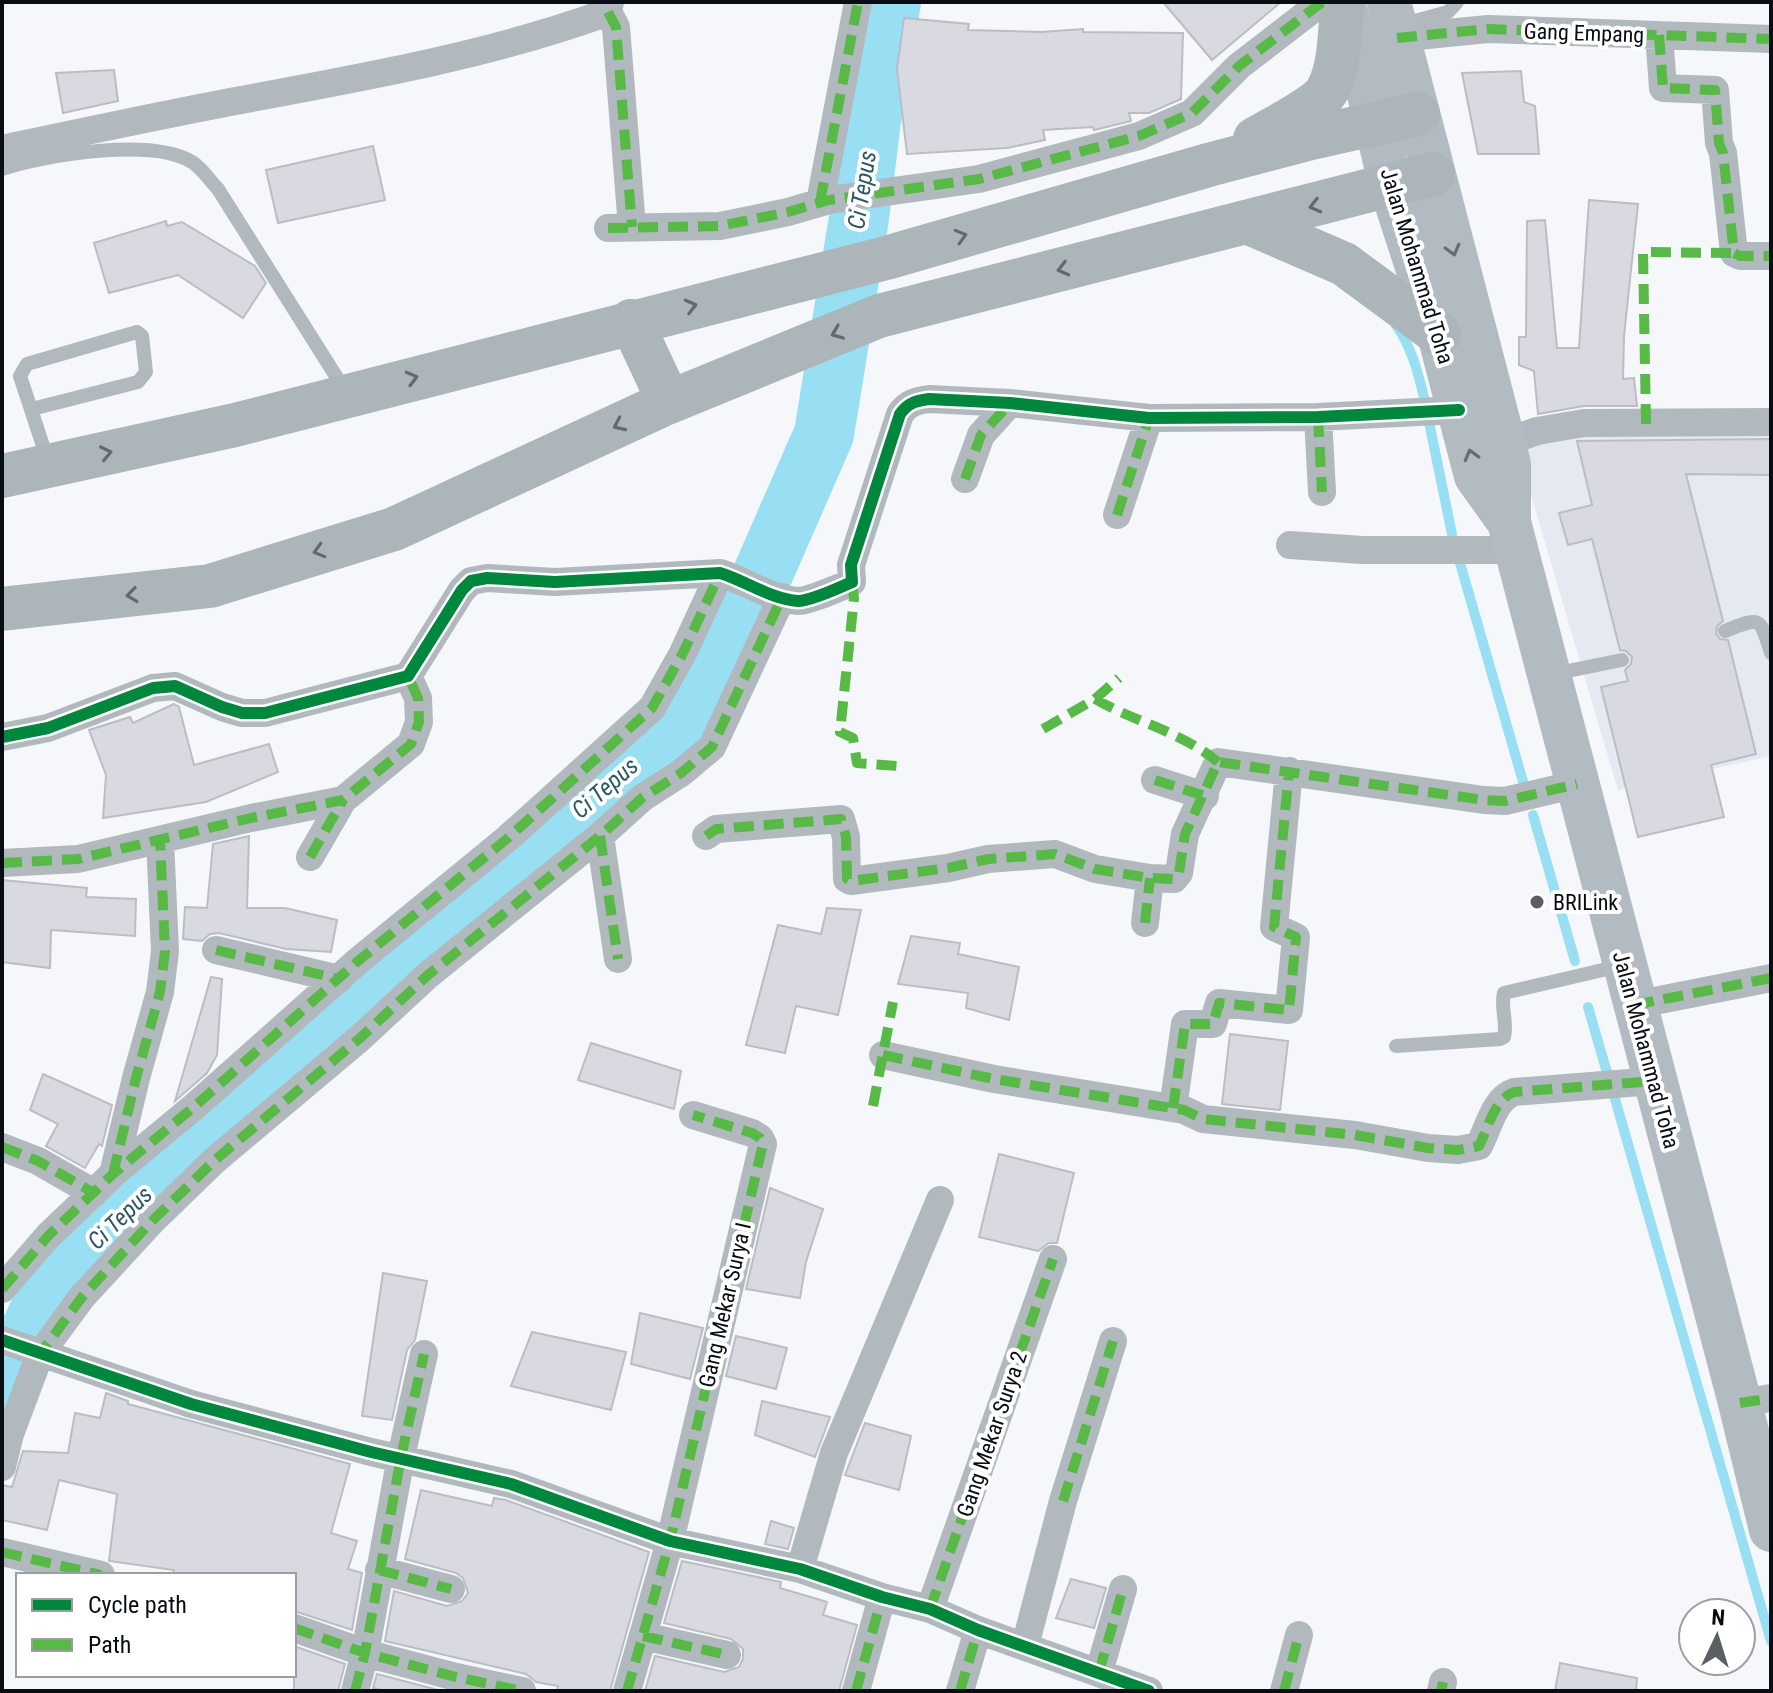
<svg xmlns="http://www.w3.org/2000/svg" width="1773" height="1693" font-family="'Roboto Condensed',sans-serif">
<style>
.built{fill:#e4e9f2}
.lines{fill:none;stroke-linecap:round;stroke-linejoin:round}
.stream{stroke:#98dff3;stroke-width:10}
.river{stroke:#98dff3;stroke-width:60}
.building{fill:#d9dae1;stroke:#bcbdc2;stroke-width:2}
.lane{stroke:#b1b9be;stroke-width:14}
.street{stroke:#b1b9be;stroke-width:28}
.primary{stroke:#b2bbc1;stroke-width:44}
.highway{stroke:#acb5ba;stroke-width:44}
.quiet{stroke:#58b947;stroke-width:10;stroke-dasharray:20 10;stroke-linecap:butt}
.cycleway-casing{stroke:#fff;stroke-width:17}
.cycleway{stroke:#00873e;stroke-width:12}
.oneway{stroke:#62696f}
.oneway2{stroke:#666c73}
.poi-dot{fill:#5b5e64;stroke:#fff;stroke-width:3}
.labels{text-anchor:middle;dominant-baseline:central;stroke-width:8;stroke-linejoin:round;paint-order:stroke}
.street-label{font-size:22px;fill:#080c13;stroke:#fff}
.poi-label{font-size:22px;fill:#080c13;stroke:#fff;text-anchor:start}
.water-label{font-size:24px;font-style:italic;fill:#2c5864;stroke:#fff}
</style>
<rect width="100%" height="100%" fill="#f5f7fa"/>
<path class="built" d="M1771,429V756L1618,790L1516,444L1542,435Z"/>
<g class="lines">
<path class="stream" d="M1396,325C1412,347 1419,376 1425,402
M1430,427L1452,534
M1460,563L1526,792
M1533,815L1575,961
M1588,1007L1608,1076
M1613,1092L1771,1641"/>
<path class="river" d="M2,1393L51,1286L196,1144L709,697L824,434L859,218L871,120L891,2"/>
</g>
<path class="building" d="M1163,2H1281L1212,60Z
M904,18L969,24L968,30L1041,32L1083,29V32L1183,33L1181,99L1149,113H1129L1131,121L1094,130L1093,127L1043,130L1045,140L1007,148L907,154L897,69Z
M114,70L118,101L63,113L56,73Z
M1521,71L1524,102L1535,106L1539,154H1478L1462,73Z
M373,146L385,200L278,223L266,170Z
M1589,200L1638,204L1624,336L1623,379L1634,378L1637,406H1584L1538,414L1534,371L1519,365V337H1526L1527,221L1545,220L1557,348H1579Z
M166,221L167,226L182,222L255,266L266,283L243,318L178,275L109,293L94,243Z
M1771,439V475L1686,474L1723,621L1717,626L1716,634L1720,639L1728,640L1756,754L1711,765L1724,817L1638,837L1601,687L1628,681L1625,670L1631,664L1632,657L1626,651L1620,650L1592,539L1568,545L1559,513L1592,505L1577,441Z
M174,704L179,707L194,765L269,744L278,772L206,802L103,818L106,775L89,730L130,717L133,723Z
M249,836L247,908H285L337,920L331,952L286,949L219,933L210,934L202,941L183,939L185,907L207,908L213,844Z
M2,880L87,888L86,897L136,899L135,936L51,930L50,968L2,962Z
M827,908L861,910L838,1015L796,1006L785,1053L746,1045L778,925L821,934Z
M911,936L960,943L958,954L1019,967L1009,1020L966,1008L968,993L898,984Z
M211,977L222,979L217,1055L207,1073L175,1101Z
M1230,1034L1288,1041L1280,1110L1222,1104Z
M591,1043L681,1071L674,1109L578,1080Z
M43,1074L112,1105L102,1146L99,1144L85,1168L46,1146L58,1124L30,1110Z
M999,1154L1074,1173L1057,1243H1049L1038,1251L979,1237Z
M770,1188L823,1209L806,1262L800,1298L746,1289Z
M383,1273L427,1281L415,1340L407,1350L392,1420L362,1416Z
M640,1313L703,1328L690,1379L631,1364Z
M532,1332L626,1352L611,1410L511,1386Z
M736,1336L787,1348L776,1389L726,1376Z
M106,1393L128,1401V1404L350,1464L331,1533L357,1541L348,1569L362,1573L352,1630L294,1611V1575H173L174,1570L109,1561L117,1494L59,1480L47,1530L2,1520V1485L12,1487L23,1451L68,1453L75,1413L100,1418Z
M762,1401L830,1417L815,1457L755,1435Z
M865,1423L911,1436L899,1490L845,1475Z
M421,1490L492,1506L494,1498L506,1500L649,1552L610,1691H557L558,1686L536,1682L526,1674L385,1641L394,1591L447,1606L462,1601L468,1593L463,1578L456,1573L405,1559Z
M771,1521L794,1528L788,1549L765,1544Z
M682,1561L781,1582L780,1588L827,1602L823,1615L857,1625L839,1691H645L655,1656L724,1672L739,1667L743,1659V1649L731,1639L664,1623Z
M1071,1579L1106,1588L1094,1628L1056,1618Z
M294,1646L345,1664L338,1691H294Z
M1560,1663L1637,1678L1636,1691H1555Z
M377,1674L442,1691H388L373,1688Z"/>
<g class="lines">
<path class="lane" d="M1400,25L1448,12L1457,2
M2,169C46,155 152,137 192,162C202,168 210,181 218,189L346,392
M32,409L138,382L146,372L142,336L137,332L27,364L20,376L48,461
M1725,631C1761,616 1760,617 1771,653
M1553,674L1622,660
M1396,1046L1500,1039L1504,1037C1508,1023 1500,1007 1504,993L1620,966"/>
<path class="street" d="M608,12L616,27L632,227
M1659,35L1663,88L1715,90L1719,143L1723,153L1734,253L1740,256H1771
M1397,38L1488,29L1771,39
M2,149C82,132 161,115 241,100C365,77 490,55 608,12L610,2
M820,202L858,2
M608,228L720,226L788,212L829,200L979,179L1139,136L1192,113L1239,66L1322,2
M1318,417L1322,492
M1504,443L1537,431L1584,423L1771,422
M965,479L981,435L1010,403
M1117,515L1149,418
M1290,545L1362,550H1517
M2,737L48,728L153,688L175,686L222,707L242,713H265L408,676L462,590L471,581L487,578L555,582L720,573C746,581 771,599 798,601C809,601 841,587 852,582L851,565L900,414C908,403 915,401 929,399L1010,403L1149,418L1318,417L1459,410
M1155,780L1205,796
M600,836L618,959
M706,836L716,829L841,819L846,837L847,879L851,881L948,868L988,859L1055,854L1095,869L1150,878L1174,879L1179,873L1185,834L1218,762L1484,800L1505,801L1577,784
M310,857L343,800
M2,863L78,859L251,818L343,800L411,744L419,722L418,698L408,676
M1145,923L1150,878
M216,950L339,979
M1634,1005L1771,978
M883,1055L994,1079L1184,1110L1203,1119L1355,1135L1428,1148L1458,1150L1479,1146C1488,1129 1494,1099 1514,1092L1654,1081
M1173,1108L1185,1024H1213L1219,1003L1289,1010L1296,937L1274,927L1289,771
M2,1147L38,1161L94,1193
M113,1174L136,1078L160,992L165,951L160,840
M2,1289L49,1235L113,1174L195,1106L358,961L508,838L652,708L683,653L720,573
M2,1340L191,1404L371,1452L511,1484L670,1541L800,1569L882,1597L930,1609L978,1630L1149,1691
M1740,1403L1771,1398
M2,1467L10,1434L40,1354L82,1297L152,1221L215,1160L359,1039L428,975L600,836L642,798L681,773L712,747L782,597
M2,1552L101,1575
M800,1569L834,1453L940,1200
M379,1570L451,1589
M930,1609L1053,1259
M294,1628L365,1653L456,1677L522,1691
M643,1636L727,1655
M1025,1646L1063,1501L1113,1341
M1099,1672L1123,1589
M355,1691L365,1653L401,1457L424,1354
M627,1691L670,1541L763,1144L760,1138L752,1133L693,1115
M856,1691L882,1597
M960,1691L978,1630
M1284,1691L1299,1635
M1441,1691L1443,1682"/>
<path class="primary" d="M1343,2L1366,82L1391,187L1439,334L1476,476L1509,522
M1389,2L1504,443L1509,465V522L1740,1403L1771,1530"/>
<path class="highway" d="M1255,139C1272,129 1320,105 1328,89C1341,64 1339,30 1343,2
M1247,222L1344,264L1439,334
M631,321L669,402
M2,476L235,425L886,258L1212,164L1311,138L1418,114
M2,609L210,586L394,529L662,405L879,316L1433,174"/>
<path class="quiet" d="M608,12L616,27L632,227
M1659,35L1663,88L1715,90L1719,143L1723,153L1734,253L1740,256H1771
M1397,38L1488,29L1771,39
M820,202L858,2
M608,228L720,226L788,212L829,200L979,179L1139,136L1192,113L1239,66L1322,2
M1318,417L1322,492
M1646,424L1643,252L1734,253
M965,479L981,435L1010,403
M1117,515L1149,418
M852,582L854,598L840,732L853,738L857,763L898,766
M1095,699C1135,722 1182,732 1218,762
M1043,729L1095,699L1119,678
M1155,780L1205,796
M600,836L618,959
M706,836L716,829L841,819L846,837L847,879L851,881L948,868L988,859L1055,854L1095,869L1150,878L1174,879L1179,873L1185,834L1218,762L1484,800L1505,801L1577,784
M310,857L343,800
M2,863L78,859L251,818L343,800L411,744L419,722L418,698L408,676
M1145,923L1150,878
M216,950L339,979
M1634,1005L1771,978
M883,1055L994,1079L1184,1110L1203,1119L1355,1135L1428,1148L1458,1150L1479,1146C1488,1129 1494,1099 1514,1092L1654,1081
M873,1106L893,1002
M1173,1108L1185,1024H1213L1219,1003L1289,1010L1296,937L1274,927L1289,771
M2,1147L38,1161L94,1193
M113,1174L136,1078L160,992L165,951L160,840
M2,1289L49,1235L113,1174L195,1106L358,961L508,838L652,708L683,653L720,573
M34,1352L40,1354L82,1297L152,1221L215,1160L359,1039L428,975L600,836L642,798L681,773L712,747L782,597
M1740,1403L1771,1398
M1063,1501L1113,1341
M2,1552L101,1575
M379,1570L451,1589
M930,1609L1053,1259
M294,1628L365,1653L456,1677L522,1691
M643,1636L727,1655
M1099,1672L1123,1589
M355,1691L365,1653L401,1457L424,1354
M627,1691L670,1541L763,1144L760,1138L752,1133L693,1115
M856,1691L882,1597
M960,1691L978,1630
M1284,1691L1299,1635
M1441,1691L1443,1682"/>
<g class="cycleway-casing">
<path id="cycleway" d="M2,737L48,728L153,688L175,686L222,707L242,713H265L408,676L462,590L471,581L487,578L555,582L720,573C746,581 771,599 798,601C809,601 841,587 852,582L851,565L900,414C908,403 915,401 929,399L1010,403L1149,418L1318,417L1459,410
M2,1340L191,1404L371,1452L511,1484L670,1541L800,1569L882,1597L930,1609L978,1630L1149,1691"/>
</g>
<use href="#cycleway" class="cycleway"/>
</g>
<defs><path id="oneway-chevron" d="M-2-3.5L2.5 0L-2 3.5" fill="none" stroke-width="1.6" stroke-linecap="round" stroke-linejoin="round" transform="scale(2)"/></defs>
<g class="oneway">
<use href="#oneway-chevron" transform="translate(1315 206) rotate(166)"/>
<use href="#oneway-chevron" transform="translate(961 236) rotate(-16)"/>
<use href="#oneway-chevron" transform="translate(1063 269) rotate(166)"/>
<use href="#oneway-chevron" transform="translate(691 306) rotate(-14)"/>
<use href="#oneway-chevron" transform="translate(837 333) rotate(158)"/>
<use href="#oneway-chevron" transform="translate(412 378) rotate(-15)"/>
<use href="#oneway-chevron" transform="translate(619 425) rotate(155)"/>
<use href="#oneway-chevron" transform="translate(106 453) rotate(-12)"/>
<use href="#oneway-chevron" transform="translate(319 551) rotate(164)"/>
<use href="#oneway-chevron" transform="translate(132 595) rotate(173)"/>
</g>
<g class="oneway2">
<use href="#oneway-chevron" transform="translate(1453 250) rotate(75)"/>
<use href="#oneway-chevron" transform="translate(1471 455) rotate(-105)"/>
</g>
<circle class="poi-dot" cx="1537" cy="902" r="8"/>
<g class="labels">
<g class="street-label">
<text transform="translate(1584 33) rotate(2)">Gang Empang</text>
<text transform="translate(1417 266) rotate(73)">Jalan Mohammad Toha</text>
<text transform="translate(1646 1050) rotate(75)">Jalan Mohammad Toha</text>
<text transform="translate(725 1305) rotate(-77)">Gang Mekar Surya I</text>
<text transform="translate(992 1434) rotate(-71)">Gang Mekar Surya 2</text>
</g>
<g class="poi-label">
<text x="1553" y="902">BRILink</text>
</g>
<g class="water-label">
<text transform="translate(862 190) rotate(-81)">Ci Tepus</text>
<text transform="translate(605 788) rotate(-41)">Ci Tepus</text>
<text transform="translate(120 1218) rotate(-44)">Ci Tepus</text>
</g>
</g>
<rect width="1773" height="1693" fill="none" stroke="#080c13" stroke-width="8"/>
<rect x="16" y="1573" width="280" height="104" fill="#ffffff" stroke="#9c9ea1" stroke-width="2"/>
<rect x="32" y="1599" width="40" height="12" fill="#00873e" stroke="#9c9ea1" stroke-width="2"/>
<text x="88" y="1613" font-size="24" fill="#080c13">Cycle path</text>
<rect x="32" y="1639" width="40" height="12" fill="#58b947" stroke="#9c9ea1" stroke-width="2"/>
<text x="88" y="1653" font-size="24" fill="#080c13">Path</text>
<g transform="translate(1717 1637) rotate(4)"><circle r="38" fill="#ffffff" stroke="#9c9ea1" stroke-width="2"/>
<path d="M0-6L14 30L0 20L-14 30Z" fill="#5b5e64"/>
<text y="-12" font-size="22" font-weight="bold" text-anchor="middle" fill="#080c13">N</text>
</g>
</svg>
